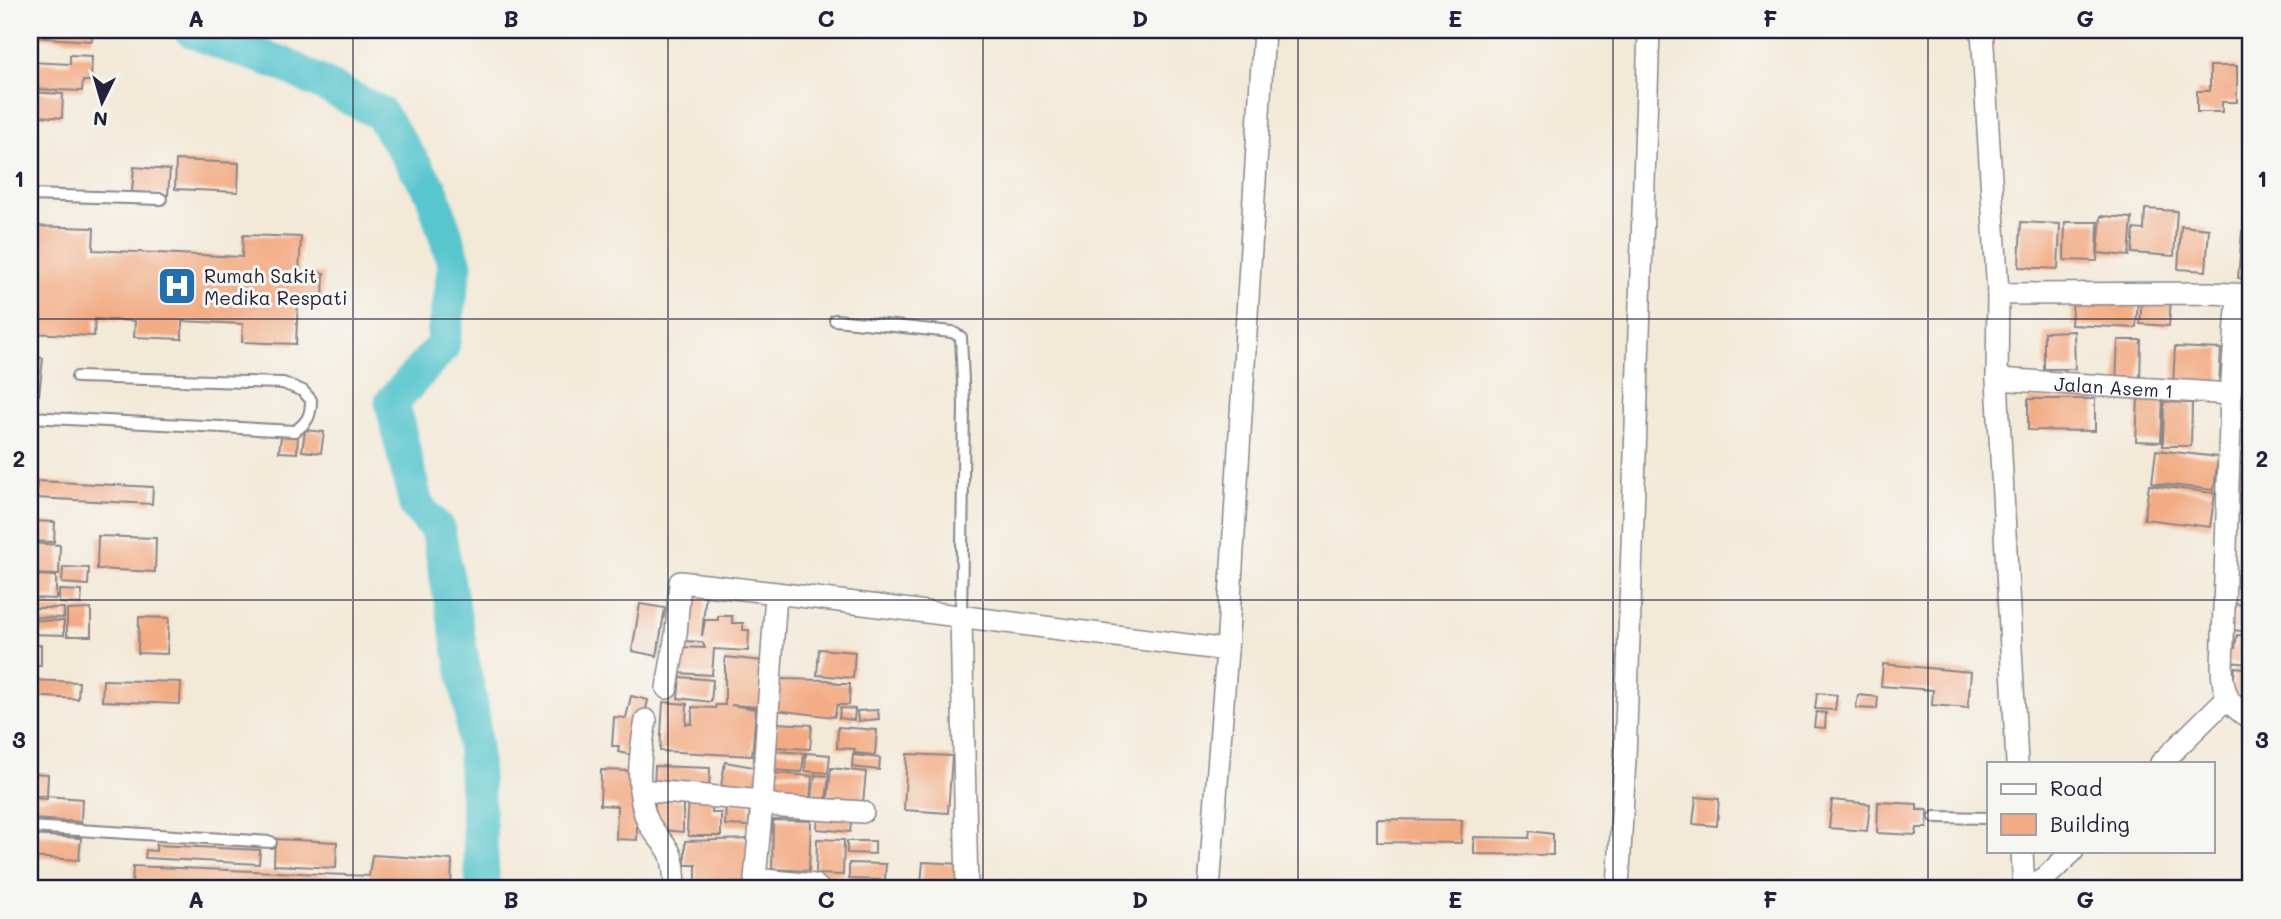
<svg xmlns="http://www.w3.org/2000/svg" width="2281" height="919" font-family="Mali,sans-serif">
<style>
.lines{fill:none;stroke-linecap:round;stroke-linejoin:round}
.river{stroke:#58c6cd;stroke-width:35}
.building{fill:#f3ab83}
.lane-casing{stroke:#8a8689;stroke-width:14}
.street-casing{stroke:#8a8689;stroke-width:24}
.lane{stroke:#fff;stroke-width:10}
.street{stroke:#fff;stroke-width:21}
.grid{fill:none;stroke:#22223b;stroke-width:2;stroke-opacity:0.55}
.labels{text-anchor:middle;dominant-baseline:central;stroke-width:6;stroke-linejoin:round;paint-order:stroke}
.poi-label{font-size:19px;fill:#22223b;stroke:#f6f6f2;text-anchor:start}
.street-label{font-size:19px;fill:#22223b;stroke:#f6f6f2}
.neatline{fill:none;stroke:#22223b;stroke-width:2.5}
.grid-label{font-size:23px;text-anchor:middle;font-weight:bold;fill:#22223b}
</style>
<rect width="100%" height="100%" fill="#f6f6f2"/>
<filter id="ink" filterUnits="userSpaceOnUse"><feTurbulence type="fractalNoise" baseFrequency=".0143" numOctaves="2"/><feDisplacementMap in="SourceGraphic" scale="14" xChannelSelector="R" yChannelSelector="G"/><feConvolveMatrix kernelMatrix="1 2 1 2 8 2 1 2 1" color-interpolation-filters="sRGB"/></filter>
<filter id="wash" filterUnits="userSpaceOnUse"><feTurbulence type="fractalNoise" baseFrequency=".00686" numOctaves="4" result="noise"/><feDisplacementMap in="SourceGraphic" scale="28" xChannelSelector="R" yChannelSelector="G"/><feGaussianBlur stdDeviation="1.57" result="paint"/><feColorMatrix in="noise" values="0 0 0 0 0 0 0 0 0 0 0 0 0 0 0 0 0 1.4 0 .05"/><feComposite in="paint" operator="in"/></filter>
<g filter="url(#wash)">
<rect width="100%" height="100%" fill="#f3e9d7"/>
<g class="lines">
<path class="river" d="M191,30L227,45L283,64L380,113L432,192L455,265L442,347L392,402L416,505L438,530L472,712L483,889"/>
</g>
<g id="blocks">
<path class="building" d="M30,30H93L92,41L30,37Z
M70,55L92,56L91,81H83L82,91L30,89V62L70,64Z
M2210,66H2237V102H2222V112H2197V91H2210Z
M30,92L63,94L62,118L30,115Z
M30,118H35L33,160H30Z
M176,160L239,163L238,192L175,189Z
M134,167L170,170L168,195L132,192Z
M2145,209L2177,211L2174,256L2132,253L2134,229L2144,230Z
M2101,216L2132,218L2129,256L2098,253Z
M2021,222L2060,224L2058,269L2019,267Z
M2065,222H2098L2097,261L2064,260Z
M30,226L94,228L93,250L242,257L243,235L301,237L299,272L324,273L323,300L298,299L296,344L242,342L243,324L182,321V339L134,337L135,321L95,319L94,336L30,333Z
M2181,226L2209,229L2206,271L2178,269Z
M2242,231L2251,232V280L2238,278Z
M2073,296L2138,300L2136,328L2071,325Z
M2142,296L2171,298L2169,326L2140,324Z
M2249,303H2251V331L2246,330Z
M2074,331L2075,369H2044V332Z
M2118,340H2141L2140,383H2116Z
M2175,347L2221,349L2219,388L2173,385Z
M30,357L43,358L39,395H30Z
M2247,370L2251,371V419H2247L2249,393L2245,392Z
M2028,399H2095V431L2028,430Z
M2138,399L2163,400L2161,442L2136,441Z
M2164,402L2192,403L2191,446H2163Z
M305,430L324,432L321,453L302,451Z
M30,433H36L34,451H30Z
M281,436L298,437L297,453L279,452Z
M2156,450L2218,457L2214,490L2152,483Z
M2236,464H2251V514H2235Z
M37,481L153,487L152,504L36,498Z
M2149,485L2215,493L2210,527L2144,519Z
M30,521L55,522L54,542L30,541Z
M98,536L156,538L155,572L97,569Z
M30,543L60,545L59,575L30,574Z
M63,567L89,568L88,585L62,583Z
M30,575L56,576V599L30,598Z
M59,590L82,591L81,604L59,603Z
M689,590L706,591L702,636L705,620H718V616H732V623H743V630H749L748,651L714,649L712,675L677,673L679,647L705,648L702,642L684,641Z
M640,604L665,608L657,656L632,651Z
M2235,604L2251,606V632L2232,630Z
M33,608H64V618L32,617Z
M91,609V636H67V610Z
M139,617L169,618L167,654L138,653Z
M30,620L64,621V635L30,634Z
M2237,635L2251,636V664L2228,662L2229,648H2235Z
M30,645H41V666H30Z
M819,649L855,652L853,678L817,675Z
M725,657L763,661L761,707L731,705L756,709L752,756L660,751L663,702L687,704L686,724H692V707L715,708L716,705H725Z
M1883,664L1971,672L1968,708L1932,705L1933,690L1881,686Z
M2235,667L2251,669V696L2232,694Z
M680,677L713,680L711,702L678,698Z
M779,679L828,680L838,684H850L849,705H837L834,717L776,710Z
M30,680L79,682L78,699L30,696Z
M103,680L181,682L180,704L102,701Z
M1817,693L1837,695L1835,710L1815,709Z
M1858,695L1878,697L1877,709L1856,708Z
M631,696L648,700L636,756L618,752L619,746H612L614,717L626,718Z
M840,708L855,709L854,720L839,718Z
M878,710L879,719L858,721L857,711Z
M1816,712L1826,713L1825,728L1814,727Z
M777,723L812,725L810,749L775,747Z
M838,727L877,730L875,755L854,753L855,749L837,748Z
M773,751L804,753L802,772L772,770Z
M806,753L830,755L828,773L805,771Z
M907,754L952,756L948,813L904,810Z
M853,755L880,758L879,770L852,767Z
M725,762L760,768L756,792L721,786Z
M655,766L710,768L709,789L654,787Z
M831,768L866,772L863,803L828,799Z
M601,770L634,771L637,801V840L616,839L617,806L600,805Z
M30,773L48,774L47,796H30Z
M772,773L812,776L810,799L770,796Z
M815,775L829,776L826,800L812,798Z
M47,796L82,799L81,822L30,819V798L47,799Z
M689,797H712V813H721V836H689L687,830Z
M1696,797L1719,799L1717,826L1693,824Z
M655,799L683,800V832L654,829Z
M1832,800L1870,804L1867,831L1829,828Z
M726,802L750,803L749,826L725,825Z
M1878,802L1917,804V810H1928L1927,828H1917L1916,835L1877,833Z
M818,812L852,815L850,832L817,829Z
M1377,819L1462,820L1461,843L1377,842Z
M773,820L811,821L809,871L772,869Z
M1530,831L1553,834V855L1474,854V837L1529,838Z
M30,835L81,838L79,860L30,857Z
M275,839L337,842L336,868L274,865Z
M752,839L751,883H696V865H685V841Z
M817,839L844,840L843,875L816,874Z
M847,841H875V854L847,853Z
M156,845L260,850L259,864L145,858L146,850L156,851Z
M372,855L452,860L451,889H132L133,866L369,876Z
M923,862L962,864L961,887L921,884Z
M849,863L886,864L885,880L849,879Z
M847,883L895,887V889H846Z"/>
</g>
</g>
<g filter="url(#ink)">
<use href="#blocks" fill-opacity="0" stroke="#8a8689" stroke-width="2"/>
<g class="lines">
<g class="lane-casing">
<path id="lane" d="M2249,45H2251
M30,195L161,199
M835,320L952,332L961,337L964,404L961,618
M30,417L295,431C308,422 311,415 311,400L303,391L283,383L77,377
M1935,817L1989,818
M30,827L271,842
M30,884L34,889"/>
</g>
<g class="street-casing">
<g id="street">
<path d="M1982,30L1998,294L1997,379L2017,763"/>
<path d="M1998,294L2210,293L2251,295"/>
<path d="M2238,295L2231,394L2222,669C2223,695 2228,705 2251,719"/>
<path id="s1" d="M1997,379L2231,394"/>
<path d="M961,618L967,889"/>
<path d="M667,688L676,634L680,582L776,593"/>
<path d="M646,720C640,752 634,794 649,824C655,834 663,842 669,851C675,862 674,877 675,889"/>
<path d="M2161,763L2227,698"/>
<path d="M640,790L751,800L783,807L863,812"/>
<path d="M2022,851L2024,889"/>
<path d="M819,889L814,885L755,879L762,803L776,593L1227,650"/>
<path d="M1209,889L1227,650L1264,30"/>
<path d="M1618,889L1625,759L1649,30"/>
<path d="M2025,889L2045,878L2073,851"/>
</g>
</g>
<use href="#lane" class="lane"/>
<use href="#street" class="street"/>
</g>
</g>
<path class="grid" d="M353,30V889M668,30V889M983,30V889M1298,30V889M1613,30V889M1928,30V889M30,319H2251M30,600H2251"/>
<defs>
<g id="hospital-square" transform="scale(2.0125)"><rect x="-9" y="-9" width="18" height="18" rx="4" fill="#1f6fb2" stroke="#f6f6f2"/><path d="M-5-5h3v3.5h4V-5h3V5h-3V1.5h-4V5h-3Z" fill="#fff"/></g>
</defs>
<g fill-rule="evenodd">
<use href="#hospital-square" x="177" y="286"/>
</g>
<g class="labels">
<g class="poi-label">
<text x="204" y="275">Rumah Sakit<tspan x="204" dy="22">Medika Respati</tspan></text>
</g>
<g class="street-label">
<text stroke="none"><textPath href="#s1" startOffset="117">Jalan Asem 1</textPath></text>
</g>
</g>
<rect width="2281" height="919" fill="none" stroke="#f6f6f2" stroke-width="77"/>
<rect x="1987" y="762" width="228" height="91" fill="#f6f6f2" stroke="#a1a1a9" stroke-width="2"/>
<rect x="2001" y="784" width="35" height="10" fill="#ffffff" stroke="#a1a1a9" stroke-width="2"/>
<text x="2050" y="796" font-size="21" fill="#22223b">Road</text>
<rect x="2001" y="814" width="35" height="21" fill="#f3ab83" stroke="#a1a1a9" stroke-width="2"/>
<text x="2050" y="832" font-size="21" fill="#22223b">Building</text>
<g transform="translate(102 102) rotate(185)" stroke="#f6f6f2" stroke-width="5" paint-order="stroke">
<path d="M0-5L12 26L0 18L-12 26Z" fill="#22223b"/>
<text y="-10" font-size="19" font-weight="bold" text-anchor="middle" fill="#22223b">N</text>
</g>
<rect x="38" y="38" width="2204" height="842" class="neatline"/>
<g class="grid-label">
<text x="196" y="27">A</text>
<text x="511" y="27">B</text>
<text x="826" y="27">C</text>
<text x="1140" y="27">D</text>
<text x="1455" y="27">E</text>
<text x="1770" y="27">F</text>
<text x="2085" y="27">G</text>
<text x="19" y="187">1</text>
<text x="2262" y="187">1</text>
<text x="19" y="467">2</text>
<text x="2262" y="467">2</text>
<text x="19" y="748">3</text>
<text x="2262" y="748">3</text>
<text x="196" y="908">A</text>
<text x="511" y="908">B</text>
<text x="826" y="908">C</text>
<text x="1140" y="908">D</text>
<text x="1455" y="908">E</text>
<text x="1770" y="908">F</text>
<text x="2085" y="908">G</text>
</g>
</svg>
